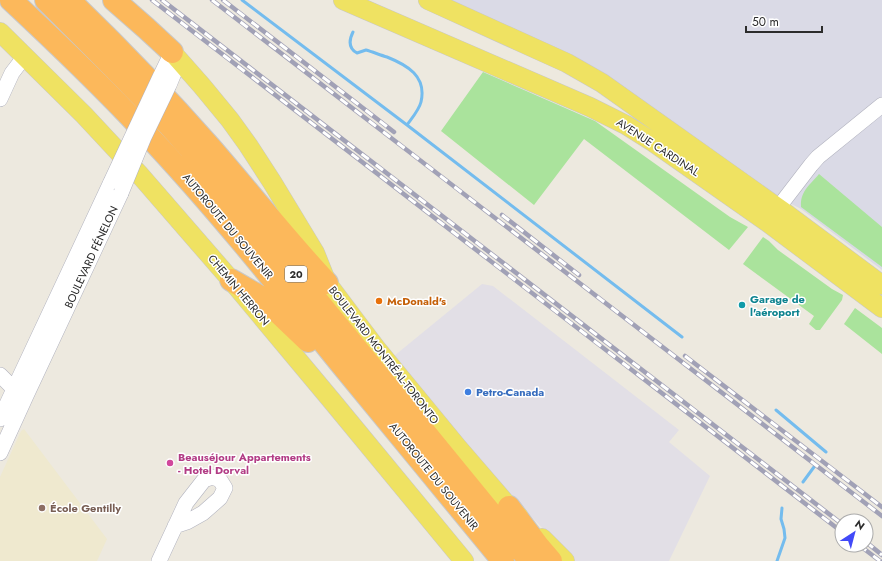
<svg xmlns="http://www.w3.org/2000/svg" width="882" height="561" font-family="Jost,sans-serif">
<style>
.industrial{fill:#e2dfe6}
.education{fill:#efe9cf}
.airport{fill:#dadae6}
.green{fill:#aae39c}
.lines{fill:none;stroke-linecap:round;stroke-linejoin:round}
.stream{stroke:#74bcee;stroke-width:3}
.minor-casing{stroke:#b2b3bf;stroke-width:16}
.major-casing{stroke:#c8c8c8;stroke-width:20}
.highway-casing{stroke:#c8c8c8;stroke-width:24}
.minor{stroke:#fff;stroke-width:15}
.major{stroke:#efe262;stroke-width:19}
.highway{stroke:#fcb85b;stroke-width:22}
.rail-casing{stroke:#a1a1b6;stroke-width:4.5}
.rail{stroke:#fff;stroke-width:3;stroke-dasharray:9;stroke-linecap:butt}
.minor-bridge-casing{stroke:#b2b3bf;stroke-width:16;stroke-linecap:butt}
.minor-bridge{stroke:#fff;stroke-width:15}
.food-dot{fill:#e8710a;stroke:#fff;stroke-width:1.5}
.culture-dot{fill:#0f9aa8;stroke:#fff;stroke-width:1.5}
.shop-dot{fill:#3f7fe0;stroke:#fff;stroke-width:1.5}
.hotel-dot{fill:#d1479c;stroke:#fff;stroke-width:1.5}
.education-dot{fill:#8d6e63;stroke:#fff;stroke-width:1.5}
.labels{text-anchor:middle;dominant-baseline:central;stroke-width:3;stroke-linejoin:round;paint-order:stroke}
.shield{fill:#fff;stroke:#6b6b6b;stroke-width:1}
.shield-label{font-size:10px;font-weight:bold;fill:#2c2c2c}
.street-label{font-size:11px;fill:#2c2c2c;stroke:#fff}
.culture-label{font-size:11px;font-weight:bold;fill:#0d838f;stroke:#fff;text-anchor:start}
.food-label{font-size:11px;font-weight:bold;fill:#c56008;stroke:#fff;text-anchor:start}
.shop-label{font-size:11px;font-weight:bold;fill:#366cbe;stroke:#fff;text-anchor:start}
.hotel-label{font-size:11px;font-weight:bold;fill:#b23c85;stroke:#fff;text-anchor:start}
.education-label{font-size:11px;font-weight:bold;fill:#785e54;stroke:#fff;text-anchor:start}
</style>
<rect width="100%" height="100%" fill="#ede9df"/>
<path class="industrial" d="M482,284L493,286L679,430L669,442L710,476L669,561H575L504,489L394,356Z"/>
<path class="education" d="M24,429L107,539L97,561H0V477L21,431Z"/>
<path class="airport" d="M442,0H882V270L801,209L755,185L617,88Z"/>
<path class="green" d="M483,72L595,121L730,217L748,227L729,250L584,139L534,205L441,131Z
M819,174L882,227V267L801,207C800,191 810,185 819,174Z
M763,237L769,241L778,250L832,289L843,295L842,300L820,330H816L809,324L814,316L743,264Z
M855,308L882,328V354L844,324Z"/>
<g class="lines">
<path class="stream" d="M242,0L407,125
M353,32C349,40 348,48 357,53L366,50C373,52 380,55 387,57C407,65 427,76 421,102C419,110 412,118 407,125L682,337
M776,410L826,452
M803,482L814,467
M777,561L785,538L784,529L781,519L782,508"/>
<g class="minor-casing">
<path id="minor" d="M161,75L172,52
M169,85L179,61
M0,99L12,73L25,56
M771,217L811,165L818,157L882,105
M0,375L14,389L21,394
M0,419L111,182
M0,453L26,396L121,193
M159,561L186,503L204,480L213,477L220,480L225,488L220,498L203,513L187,522L175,526"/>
</g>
<g class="major-casing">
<path id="major" d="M343,0L590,107L626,125L653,142L767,222L882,308
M428,0L567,63L602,83L788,215L882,285
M0,32L84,115L139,174L231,280L332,401L464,561
M172,52L202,86L230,120L248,145L272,182L315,253L327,283L357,323L376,348L459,449L509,507L519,517
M542,538L565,561"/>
</g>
<g class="highway-casing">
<path id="highway" d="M11,0C56,42 100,84 142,129C213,204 277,284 341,364C395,430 449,495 503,561
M46,0C87,41 129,82 168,124C199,158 229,193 258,228L530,561
M69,0C118,47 165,96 210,147C249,192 286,239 327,283
M114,0L146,28L172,52
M231,280L264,299L308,341
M509,507L539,547L551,561"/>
</g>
<use href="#minor" class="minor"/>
<use href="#major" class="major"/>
<use href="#highway" class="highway"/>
<g class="rail-casing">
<path id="rail" d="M152,0L842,532
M162,0L842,524
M212,0L882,516
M223,0L394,132
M502,215L579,275
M685,356L882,507
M866,542L882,555
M859,545L880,561"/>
</g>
<use href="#rail" class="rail"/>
<g class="minor-bridge-casing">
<path id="minor-bridge" d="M111,182L161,75
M121,193L144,137L169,85"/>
</g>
<use href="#minor-bridge" class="minor-bridge"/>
</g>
<circle class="food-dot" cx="379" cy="301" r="4"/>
<circle class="culture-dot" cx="742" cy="305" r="4"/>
<circle class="shop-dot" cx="468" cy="392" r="4"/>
<circle class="hotel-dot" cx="170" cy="463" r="4"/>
<circle class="education-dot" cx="42" cy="508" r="4"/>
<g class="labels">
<rect class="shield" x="285" y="266" width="22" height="16" rx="3"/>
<g class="shield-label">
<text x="296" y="274">20</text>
</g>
<g class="street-label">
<text transform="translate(658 147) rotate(33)">AVENUE CARDINAL</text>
<text transform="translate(228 226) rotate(50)">AUTOROUTE DU SOUVENIR</text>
<text transform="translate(91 257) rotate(-65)">BOULEVARD FÉNELON</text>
<text transform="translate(239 290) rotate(50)">CHEMIN HERRON</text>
<text transform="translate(384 355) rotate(52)">BOULEVARD MONTRÉAL-TORONTO</text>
<text transform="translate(434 476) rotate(51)">AUTOROUTE DU SOUVENIR</text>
</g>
<g class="culture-label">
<text x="750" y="299">Garage de<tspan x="750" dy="13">l'aéroport</tspan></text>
</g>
<g class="food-label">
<text x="387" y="301">McDonald's</text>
</g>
<g class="shop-label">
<text x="476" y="392">Petro-Canada</text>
</g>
<g class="hotel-label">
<text x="178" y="457">Beauséjour Appartements<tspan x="178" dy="13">- Hotel Dorval</tspan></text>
</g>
<g class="education-label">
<text x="50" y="508">École Gentilly</text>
</g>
</g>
<g transform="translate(854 533) rotate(36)"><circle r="19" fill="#ffffff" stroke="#ababab"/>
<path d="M0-3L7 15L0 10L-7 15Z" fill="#424af8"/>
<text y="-6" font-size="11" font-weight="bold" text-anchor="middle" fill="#2c2c2c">N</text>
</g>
<path d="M746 26v6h76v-6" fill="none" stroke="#2c2c2c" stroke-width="2"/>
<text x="752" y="26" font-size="12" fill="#2c2c2c" stroke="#ffffff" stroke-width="3" paint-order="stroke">50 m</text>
</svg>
